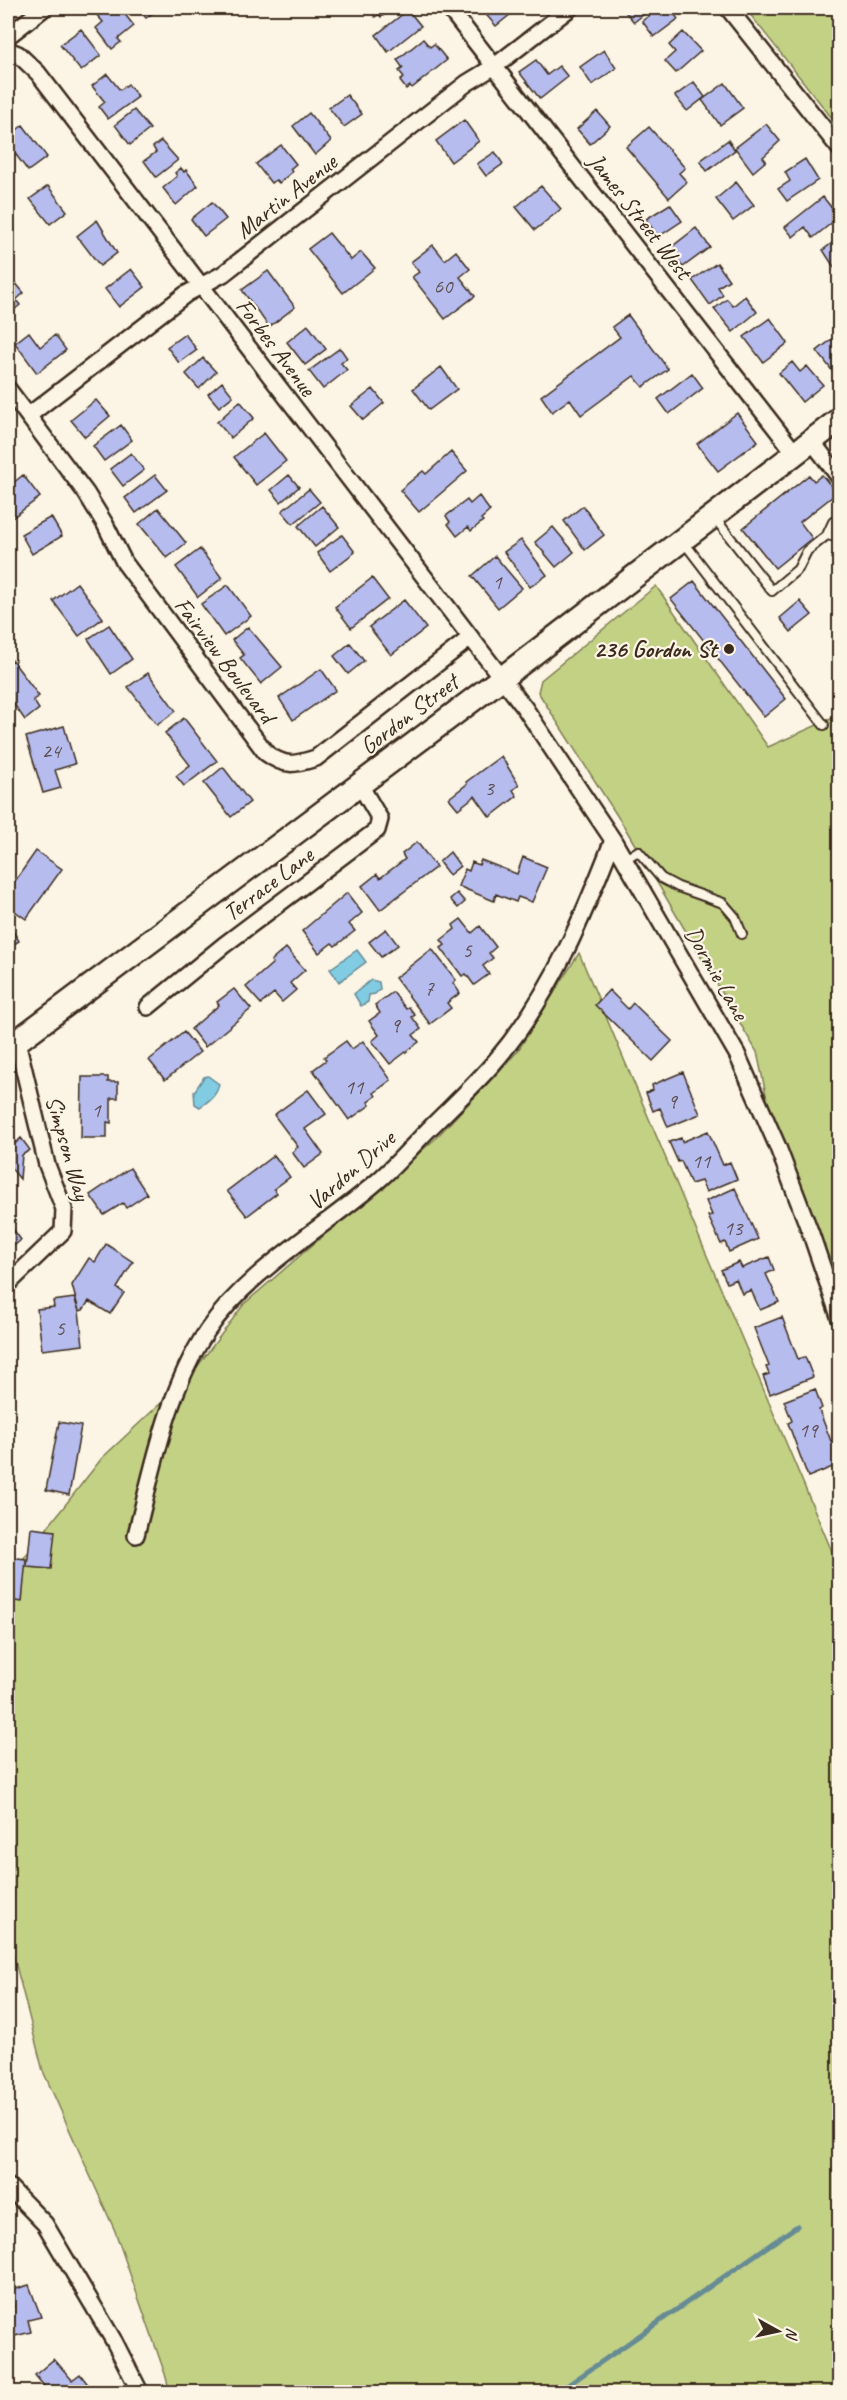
<svg xmlns="http://www.w3.org/2000/svg" width="847" height="2400" font-family="Caveat,sans-serif">
<style>
.green{fill:#c3d185;stroke:#7f7e52;stroke-width:1.5}
.water{fill:#82cce3;stroke:#668b94;stroke-width:1.5}
.lines{fill:none;stroke-linecap:round;stroke-linejoin:round}
.stream{stroke:#668b94;stroke-width:5}
.building{fill:#b6bcee;stroke:#3b2a1e;stroke-width:1.5}
.service-casing{stroke:#3b2a1e;stroke-width:12}
.minor-casing{stroke:#3b2a1e;stroke-width:20}
.secondary-casing{stroke:#3b2a1e;stroke-width:27}
.service{stroke:#fcf5e5;stroke-width:8}
.minor{stroke:#fcf5e5;stroke-width:15}
.secondary{stroke:#fcf5e5;stroke-width:22}
.poi-dot{fill:#3b2a1e;stroke:#fcf5e5;stroke-width:2}
.labels{text-anchor:middle;dominant-baseline:central;stroke-width:4.5;stroke-linejoin:round;paint-order:stroke}
.number-label{font-size:21px;fill:#5a4e52}
.street-label{font-size:24px;fill:#3b2a1e;stroke:#fcf5e5}
.poi-label{font-size:24px;font-weight:bold;fill:#3b2a1e;stroke:#fcf5e5;text-anchor:end}
</style>
<rect width="100%" height="100%" fill="#fcf5e5"/>
<filter id="ink" filterUnits="userSpaceOnUse"><feTurbulence type="fractalNoise" baseFrequency=".0167" numOctaves="2"/><feDisplacementMap in="SourceGraphic" scale="12" xChannelSelector="R" yChannelSelector="G"/><feConvolveMatrix kernelMatrix="1 2 1 2 8 2 1 2 1" color-interpolation-filters="sRGB"/></filter>
<g filter="url(#ink)">
<path class="green" d="M745,8H839V127Z
M656,586L768,747L835,717L839,718V1311L777,1146L757,1052L625,828L538,692L541,680Z
M579,953L839,1568V2392H170L165,2374L115,2231L43,2071L8,1934V1578L102,1458L191,1375L244,1304L434,1140L517,1052Z"/>
<path class="water" d="M357,950L366,962L339,982L330,969Z
M371,980L379,982L380,989L375,994L369,995L368,1002L361,1006L354,994Z
M208,1076L219,1084C217,1095 209,1101 200,1107L195,1104L194,1092L204,1077Z"/>
<g class="lines">
<path class="stream" d="M558,2392L797,2226"/>
</g>
<path class="building" d="M98,8H120L134,26L118,39L121,42L112,49L96,28L103,22L93,11Z
M138,8H160L146,18Z
M371,8H394L381,17L379,14L375,17L369,9Z
M483,8H505L511,14L496,26L481,9Z
M622,8H652L634,22Z
M660,8H670L678,19L654,37L642,21Z
M408,10L421,26L388,52L376,35Z
M81,29L101,55L81,71L60,45Z
M683,32L701,51L676,73L665,61L675,52L669,45Z
M423,39L430,47L434,44L447,60L412,88L410,86L406,89L400,81L404,77L399,71L403,68L397,60Z
M604,50L616,68L592,85L580,67Z
M536,60L547,75L559,66L568,77L540,99L519,72Z
M107,74L120,90L128,84L138,97L108,119L99,107L105,102L92,86Z
M694,82L705,97L687,111L675,96Z
M725,83L743,108L720,125L702,100Z
M347,95L362,114L344,127L329,108Z
M134,110L150,129L130,145L115,125Z
M597,111L610,126L590,144L577,129Z
M309,113L331,141L315,155L293,126Z
M464,120L479,141L451,162L436,141Z
M766,124L780,141L763,157L766,161L753,172L735,148Z
M23,125L47,157L28,171L8,144V137Z
M649,127L685,168L679,173L687,182L669,198L626,147Z
M728,140L735,150L707,171L700,161Z
M161,141L178,160L156,177L144,161L156,152L153,147Z
M281,145L296,164L290,169L292,172L279,183L276,180L271,183L256,164Z
M495,152L503,164L486,176L477,164Z
M805,159L818,180L787,201L778,189L790,181L785,172Z
M181,168L184,172L186,170L198,186L176,205L163,188L177,176L175,173Z
M736,182L754,205L733,221L716,199Z
M48,186L67,211L50,224L30,199Z
M541,186L561,209L535,230L516,207Z
M823,197L839,217L813,238L805,227L793,237L785,227Z
M212,202L226,219L204,236L191,219Z
M670,204L682,221L658,237L646,219Z
M97,220L117,253L100,266L77,236Z
M696,228L710,247L683,267L669,249Z
M329,233L351,260L361,252L375,268L343,293L308,249Z
M840,237V274L839,275L823,250Z
M433,245L445,260L456,251L470,269L460,277L475,296L445,319L412,277L419,272L411,262Z
M717,263L729,280L718,287L723,295L710,305L692,280Z
M131,269L145,287L119,307L105,289Z
M268,271L295,307L269,327L242,290Z
M8,274L24,293L16,300L20,305L8,315Z
M745,296L757,312L733,332L714,309L727,299L733,306Z
M628,315L668,369L643,387L634,376L581,415L570,399L552,412L541,396L620,337L612,327Z
M770,318L788,343L763,362L744,337Z
M308,325L326,349L305,365L287,342Z
M29,332L40,347L55,335L66,350L37,373L15,343Z
M185,334L197,350L179,363L167,347Z
M836,336L840,341V375L837,377L817,351Z
M340,348L347,358L341,363L347,370L323,389L309,371Z
M203,358L216,372L199,389L186,374Z
M792,362L800,372L807,366L823,385L802,402L779,373Z
M441,367L457,389L429,410L413,389Z
M692,373L703,388L669,414L658,399Z
M222,382L233,396L219,407L208,394Z
M373,389L384,403L363,420L351,406Z
M96,400L110,416L85,437L71,420Z
M240,401L254,418L231,438L217,422Z
M737,413L758,441L718,471L697,444Z
M121,425L132,440L104,461L93,446Z
M264,433L286,461L256,485L234,457Z
M451,452L467,471L419,512L400,490L423,471L426,474Z
M131,453L144,470L123,486L110,469Z
M23,475L40,497L12,518L8,512V487Z
M155,475L167,490L136,513L125,498Z
M289,475L299,487L281,502L271,490Z
M809,475L814,481L822,475L837,493L800,522L812,538L775,568L743,528Z
M309,489L320,502L293,524L282,511Z
M479,496L490,511L481,519L483,521L471,531L468,527L457,536L448,524L450,522L446,516L467,500L470,504Z
M322,506L339,527L315,547L298,526Z
M583,506L604,535L585,550L564,521Z
M158,508L186,543L167,558L139,524Z
M51,517L62,536L32,554L21,534Z
M553,527L574,552L556,567L535,542Z
M342,535L355,552L330,571L317,553Z
M521,540L547,575L530,587L504,552Z
M200,549L222,578L198,597L176,567Z
M495,556L522,588L498,608L472,576Z
M372,578L388,599L351,628L335,607Z
M694,581L786,699L764,717L671,599Z
M77,583L103,618L79,636L53,601Z
M228,585L251,616L224,636L201,604Z
M404,600L426,628L391,655L369,627Z
M800,601L812,615L791,632L780,618Z
M109,625L132,659L111,674L88,639Z
M248,627L282,667L261,684L240,658L244,655L232,640Z
M350,643L364,661L348,674L334,656Z
M12,660L39,696L33,700L39,709L25,720L8,696V664Z
M321,669L336,690L293,720L279,698Z
M148,673L176,711L157,725L128,687Z
M184,718L217,761L184,786L176,776L190,765L165,733Z
M64,726L75,764L55,770L61,788L43,793L26,737Z
M501,756L519,785L513,790L517,796L490,817L475,796L458,809L449,798L467,784L466,782Z
M223,767L250,802L231,817L204,783Z
M417,842L436,867L380,910L362,886L377,874L380,878L405,859L402,854Z
M36,851L62,869L26,919L8,906V891Z
M450,852L460,866L449,875L439,862Z
M523,857L547,867L532,902L518,897L516,902L496,894L494,901L458,886L465,869L469,871L472,862L479,865L481,860L517,874Z
M347,893L362,913L349,924L355,931L335,946L332,943L319,953L302,931Z
M457,893L465,902L458,908L450,899Z
M461,919L472,933L480,926L496,947L489,953L493,958L483,966L489,974L474,985L466,974L462,976L441,948L445,945L441,940L455,929L453,925Z
M8,923L19,941L8,948Z
M386,929L398,945L381,957L369,942Z
M286,948L305,970L290,983L296,990L282,1002L274,993L261,1004L246,987L273,963L271,961Z
M432,949L456,980L453,983L460,993L447,1003L451,1008L430,1024L395,978Z
M234,989L251,1009L205,1047L191,1029L219,1005L217,1002Z
M609,990L628,1009L633,1003L672,1041L653,1061L595,1005Z
M393,992L406,1009L409,1007L415,1015L412,1017L421,1029L413,1035L419,1042L390,1064L372,1041L379,1035L369,1021L380,1013L375,1005Z
M184,1032L200,1052L165,1080L149,1060Z
M346,1041L352,1049L363,1041L391,1080L374,1093L376,1096L368,1102L370,1105L349,1120L313,1070L326,1060L324,1057Z
M683,1072L700,1114L668,1127L660,1108L653,1111L646,1093L653,1090L652,1085Z
M82,1077H108V1082H118V1098H111V1123L107,1122V1138H81Z
M308,1090L326,1114L305,1129L323,1154L304,1168L292,1152L298,1147L274,1115Z
M708,1131L723,1165L730,1162L737,1179L706,1192L701,1181L691,1184L681,1161L678,1162L669,1142L681,1138L682,1142Z
M8,1133L16,1143L21,1138L30,1150L22,1155L20,1179L11,1168L8,1171Z
M274,1155L290,1177L274,1189L277,1193L247,1216L227,1191Z
M130,1168L147,1194L126,1208L123,1203L104,1215L90,1195Z
M735,1188L758,1239L729,1252L725,1242L721,1244L708,1216L712,1215L706,1201Z
M8,1222L21,1240L8,1251Z
M106,1244L133,1262L117,1288L124,1293L110,1314L89,1301L83,1310L79,1311L72,1285L89,1258L95,1262Z
M769,1257L774,1270L766,1274L779,1302L760,1310L751,1290L742,1294L736,1279L727,1283L721,1270L739,1262L742,1268Z
M74,1298L79,1311L83,1345L42,1350L37,1309L54,1307L53,1301Z
M782,1317L798,1359L805,1357L813,1377L770,1394L763,1376L769,1374L766,1367L769,1366L754,1328Z
M815,1389L822,1408L819,1410L831,1441L840,1438V1464L808,1477L788,1423L792,1421L784,1401Z
M59,1422L81,1426L69,1495L46,1490Z
M31,1528L55,1531L51,1569L27,1567Z
M8,1557L26,1559L22,1602L8,1600Z
M29,2285L41,2317L28,2320L31,2332L11,2337L8,2323V2309L14,2307L9,2291Z
M54,2359L72,2380L80,2374L90,2387L82,2392H49L35,2375Z"/>
<g class="lines">
<g class="service-casing">
<path id="service" d="M714,517L772,591L798,569L807,551L827,535L833,522L840,518
M827,535L840,538
M683,541L824,725
M624,860L638,851L661,878L678,887L723,903L735,917L742,934"/>
</g>
<g class="minor-casing">
<path id="minor" d="M449,8L795,453
M728,8L840,149
M8,36L44,8
M8,50L18,54L38,73L524,707L613,840L737,1054L777,1145L811,1234L840,1319
M8,389L86,493L105,524L124,562L266,753C285,767 294,765 316,758L470,638
M28,416L186,294L223,274L467,83L495,66L570,8
M811,440L840,478
M148,1007L224,945L377,830L380,819L360,785
M10,1282L63,1231L64,1209L47,1165L17,1041
M136,1535C153,1468 168,1389 207,1331C248,1270 326,1227 380,1179C398,1163 414,1144 431,1127C453,1105 477,1083 497,1059C551,995 583,917 613,840
M8,2186L45,2224L114,2341L140,2392"/>
</g>
<g class="secondary-casing">
<path id="secondary" d="M8,1048L502,678L840,419"/>
</g>
<use href="#service" class="service"/>
<use href="#minor" class="minor"/>
<use href="#secondary" class="secondary"/>
</g>
</g>
<circle class="poi-dot" cx="729" cy="649" r="6"/>
<g class="labels">
<g class="number-label">
<text x="443" y="286">60</text>
<text x="497" y="582">1</text>
<text x="51" y="751">24</text>
<text x="489" y="788">3</text>
<text x="467" y="950">5</text>
<text x="429" y="988">7</text>
<text x="395" y="1025">9</text>
<text x="354" y="1087">11</text>
<text x="672" y="1101">9</text>
<text x="96" y="1110">1</text>
<text x="701" y="1161">11</text>
<text x="733" y="1228">13</text>
<text x="60" y="1328">5</text>
<text x="808" y="1430">19</text>
</g>
<g class="street-label">
<text transform="translate(286 196) rotate(-38)">Martin Avenue</text>
<text transform="translate(640 216) rotate(52)">James Street West</text>
<text transform="translate(276 347) rotate(53)">Forbes Avenue</text>
<text transform="translate(225 660) rotate(53)">Fairview Boulevard</text>
<text transform="translate(409 714) rotate(-37)">Gordon Street</text>
<text transform="translate(268 884) rotate(-37)">Terrace Lane</text>
<text transform="translate(717 973) rotate(60)">Dormie Lane</text>
<text transform="translate(68 1148) rotate(74)">Simpson Way</text>
<text transform="translate(351 1170) rotate(-41)">Vardon Drive</text>
</g>
<g class="poi-label">
<text x="717" y="649">236 Gordon St</text>
</g>
</g>
<rect width="847" height="2400" fill="none" stroke="#fcf5e5" stroke-width="30"/>
<rect x="15" y="15" width="817" height="2370" fill="none" stroke="#3b2a1e" stroke-width="2" filter="url(#ink)"/>
<g transform="translate(778 2331) rotate(98)" stroke="#fcf5e5" stroke-width="4.5" paint-order="stroke">
<path d="M0-4.5L10 22L0 15L-10 22Z" fill="#3b2a1e"/>
<text y="-9" font-size="16" font-weight="bold" text-anchor="middle" fill="#3b2a1e">N</text>
</g>
</svg>
